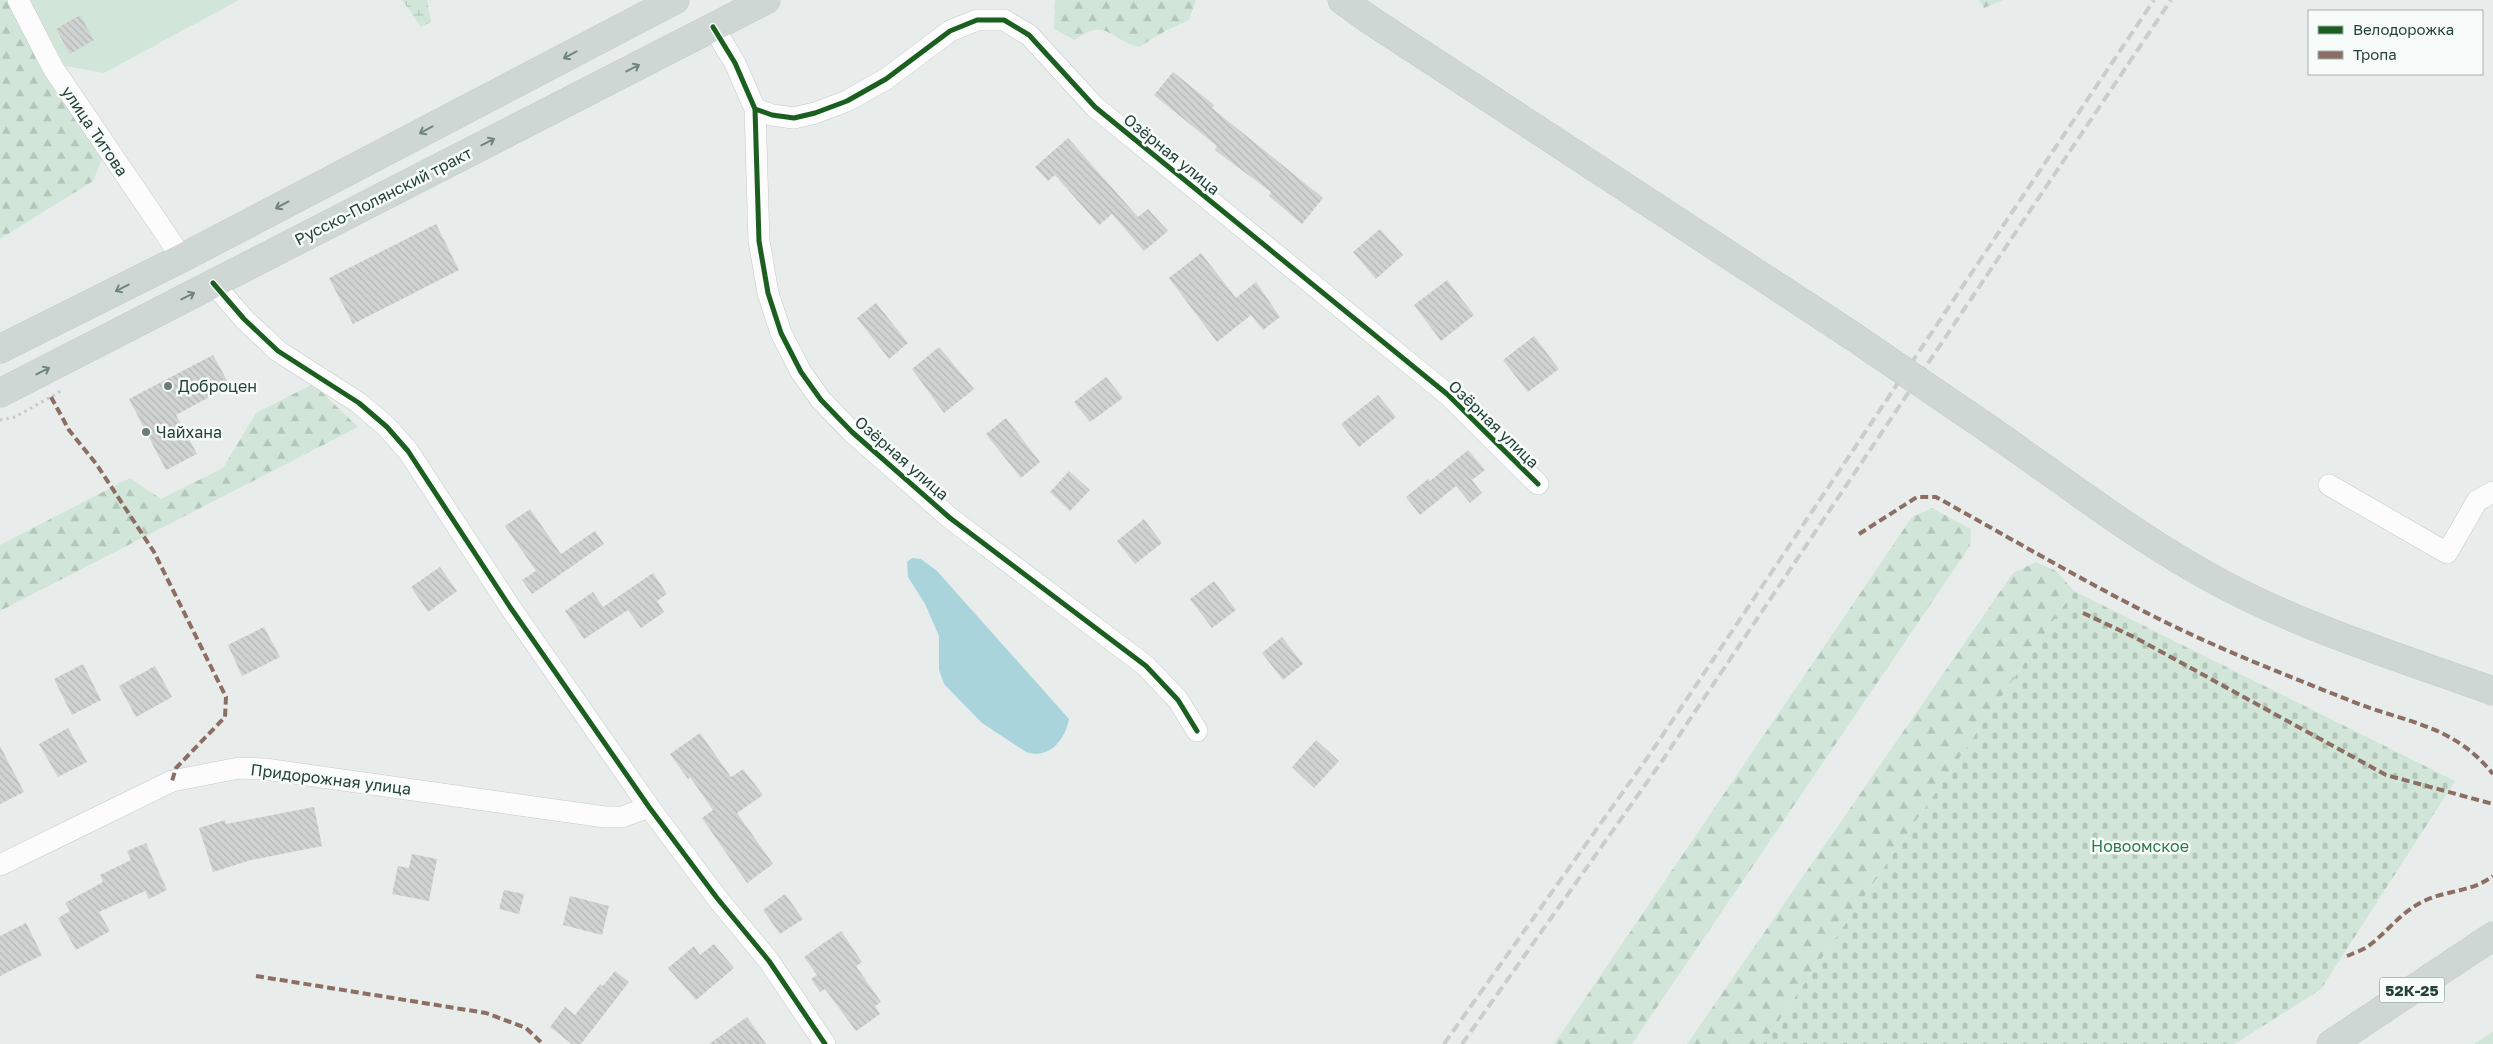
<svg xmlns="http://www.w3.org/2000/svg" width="2493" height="1044" font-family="'Golos Text',sans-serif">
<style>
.green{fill:#d1e6d8}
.forest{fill:url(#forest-firs)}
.wetland{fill:url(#wetland-marsh)}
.cemetery{fill:url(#cemetery-stones)}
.water{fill:#a9d4db}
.building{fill:url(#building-back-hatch)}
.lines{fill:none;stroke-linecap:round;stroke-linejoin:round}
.minor-casing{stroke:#c5cac8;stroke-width:22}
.major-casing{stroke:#c3ccc9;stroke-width:29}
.path{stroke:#c3ccca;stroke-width:3;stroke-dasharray:2.5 4;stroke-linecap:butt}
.minor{stroke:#fcfcfc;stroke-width:21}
.major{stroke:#cfd7d5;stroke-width:28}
.rail{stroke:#c9cdcc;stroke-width:4;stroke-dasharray:10 5;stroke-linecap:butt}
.major-bridge-casing{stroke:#c3ccc9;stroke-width:29;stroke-linecap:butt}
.major-bridge{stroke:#cfd7d5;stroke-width:28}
.quiet{stroke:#8d6e63;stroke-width:4;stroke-dasharray:8 4;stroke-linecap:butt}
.cycleway-casing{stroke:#f7fbf9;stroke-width:8}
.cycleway{stroke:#1b5e20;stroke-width:5}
.oneway{stroke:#718580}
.poi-dot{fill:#697e78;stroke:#f7fbf9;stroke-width:2}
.labels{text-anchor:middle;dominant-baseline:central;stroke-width:5;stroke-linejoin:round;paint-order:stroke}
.shield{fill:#f7fbf9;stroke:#637a73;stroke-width:1}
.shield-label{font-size:15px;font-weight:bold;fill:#24423a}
.street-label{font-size:16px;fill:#24423a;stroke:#f7fbf9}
.poi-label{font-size:16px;fill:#24423a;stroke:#f7fbf9;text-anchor:start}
.park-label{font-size:16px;fill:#2d7a4b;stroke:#f7fbf9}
</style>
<defs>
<pattern id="forest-firs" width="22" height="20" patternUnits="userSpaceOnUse" patternTransform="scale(1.25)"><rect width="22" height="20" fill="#d1e6d8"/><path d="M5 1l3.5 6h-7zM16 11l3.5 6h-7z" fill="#b3c6ba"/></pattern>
<pattern id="wetland-marsh" width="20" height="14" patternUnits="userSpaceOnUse" patternTransform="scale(1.25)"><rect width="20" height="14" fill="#d1e6d8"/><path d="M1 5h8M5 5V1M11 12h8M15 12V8" fill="none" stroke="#b3c6ba"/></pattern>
<pattern id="cemetery-stones" width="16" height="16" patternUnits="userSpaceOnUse" patternTransform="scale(1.25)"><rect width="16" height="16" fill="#d1e6d8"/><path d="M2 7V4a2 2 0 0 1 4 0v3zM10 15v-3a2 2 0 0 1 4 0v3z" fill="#b3c6ba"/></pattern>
<pattern id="building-back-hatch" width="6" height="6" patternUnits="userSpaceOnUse" patternTransform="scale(1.25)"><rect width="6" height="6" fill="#cfd4d2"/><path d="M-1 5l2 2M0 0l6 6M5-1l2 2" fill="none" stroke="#b2b7b5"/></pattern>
</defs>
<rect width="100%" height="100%" fill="#e8edeb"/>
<path class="green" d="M29,0H239L104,73L65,66Z
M2493,1032V1044H2474Z"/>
<path class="forest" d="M0,0H8L103,157L93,181L0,239Z
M1055,0H1196L1189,20L1167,30L1139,47C1109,39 1106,17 1075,40L1054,29Z
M1979,0H2003L1984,8Z
M313,384L358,427L0,611V545L130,478L161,499L223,468L256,413Z
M1932,508L1971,529L1970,546L1632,1044H1554L1912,517Z
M2036,562L2056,571L2074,591L1763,1044H1687L2013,573Z"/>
<path class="wetland" d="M402,0H427L431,22L421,27Z"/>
<path class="cemetery" d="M2074,591L2455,781L2321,989L2235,1044H1763Z"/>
<path class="water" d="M912,558L921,559L937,571L1069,719C1065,740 1049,760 1026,752L982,723L944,684L939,670V636L925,604L908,577L907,562Z"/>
<path class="building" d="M80,15L94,40L70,54L56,29Z
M1173,72L1214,105L1212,108L1323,198L1302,224L1269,196L1271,192L1215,150L1217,146L1154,95Z
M1068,138L1138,217L1148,209L1168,231L1144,251L1112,214L1099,225L1055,175L1048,181L1035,167Z
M436,224L459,270L353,324L329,278Z
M1380,229L1403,255L1376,279L1353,252Z
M1201,253L1236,298L1256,282L1280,317L1263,330L1251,315L1217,342L1169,278Z
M1447,280L1474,315L1441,341L1414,305Z
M876,303L908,343L889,359L857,318Z
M1534,336L1559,369L1528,392L1503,360Z
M939,347L974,389L944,413L912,369Z
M213,355L230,386L176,415L197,454L166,470L129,399Z
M1106,377L1123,398L1090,422L1074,402Z
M1378,395L1396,417L1359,447L1341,424Z
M1006,418L1040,462L1021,478L986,434Z
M1468,450L1485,470L1472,480L1482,493L1470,503L1456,486L1420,515L1406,497L1428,479L1430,481Z
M1069,471L1090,490L1070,511L1050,492Z
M530,509L561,554L595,531L604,544L532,594L522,580L536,571L505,526Z
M1144,519L1162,543L1135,564L1117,541Z
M440,567L457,591L428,612L411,587Z
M653,573L667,594L657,601L664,612L641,628L628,610L584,639L565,611L593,592L603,607Z
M1214,581L1236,610L1212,628L1190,599Z
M264,627L280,657L242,676L228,645Z
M1282,637L1303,664L1283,680L1262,653Z
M83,664L101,700L72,715L54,679Z
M155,666L172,697L136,717L119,686Z
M68,728L87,762L58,777L39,744Z
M700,733L731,777L743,769L763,795L737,813L773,864L747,883L702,818L713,810L690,777L688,779L670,754Z
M1316,740L1339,761L1314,788L1292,767Z
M0,746L24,792L0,804Z
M314,807L322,846L251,860L213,872L199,828L225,820L226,824Z
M146,843L167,890L149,899L145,891L99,912L110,931L76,950L58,918L70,911L65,903L103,882L100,875L131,860L127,851Z
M412,854L437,859L429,901L392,894L398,866L409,868Z
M504,890L524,894L519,914L499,909Z
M785,894L803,919L780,934L763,910Z
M570,896L609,906L602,935L563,925Z
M26,923L42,955L0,976V936Z
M841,931L862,962L856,966L881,1002L875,1006L880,1014L856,1031L825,989L820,992L811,979L817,975L804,957Z
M714,944L734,968L696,1000L668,968L694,946L700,955Z
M615,971L629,982L581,1044H572L550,1027L565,1007L575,1015L600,984L603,986Z
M747,1017L766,1044H709Z"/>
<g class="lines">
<g class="minor-casing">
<path id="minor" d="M18,0L53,68L182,258
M713,27L735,63L755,109L759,241L768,293L781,333L801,372L821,400L852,432L950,518L1146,666L1178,700L1197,731
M755,109L772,115L794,118L815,113L847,101L886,79L950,31L977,20H1004L1029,35L1095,107L1447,394L1538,484
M213,283L244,319L278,351L359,403L387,427L408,451L510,607L649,807L717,898L769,961L825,1044
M2329,485L2447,553L2477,501L2493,492
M0,865L172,781L239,768L265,769L605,817H622L649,807"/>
</g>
<g class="major-casing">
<path id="major" d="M1342,0L1367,18L1851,335
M0,349L182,258L675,0
M0,393L766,0
M1983,425C2063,480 2140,541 2226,586C2310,630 2404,659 2493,691
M2331,1044L2493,936"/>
</g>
<path class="path" d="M0,420L15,417L61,391"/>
<use href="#minor" class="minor"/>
<use href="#major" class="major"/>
<path class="rail" d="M1444,1044L1650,754L2154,0
M1462,1044L1662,761L2171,0"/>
<g class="major-bridge-casing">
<path id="major-bridge" d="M1851,335L1983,425"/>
</g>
<use href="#major-bridge" class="major-bridge"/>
<path class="quiet" d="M51,397L69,430L97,465L154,552L226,697L225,717L176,768L172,781
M1859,534L1917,497H1936C2010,538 2083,581 2159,619C2221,650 2286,675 2351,701C2406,723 2453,724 2493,774
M2083,613L2136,638L2386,775L2493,804
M2347,956C2354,953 2364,950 2371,944C2390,929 2401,912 2424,901C2447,890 2472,892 2493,876
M256,976L486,1013L526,1028L543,1044"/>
<g class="cycleway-casing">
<path id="cycleway" d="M713,27L735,63L755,109L759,241L768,293L781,333L801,372L821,400L852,432L950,518L1146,666L1178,700L1197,731
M755,109L772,115L794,118L815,113L847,101L886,79L950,31L977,20H1004L1029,35L1095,107L1447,394L1538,484
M213,283L244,319L278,351L359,403L387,427L408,451L510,607L649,807L717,898L769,961L825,1044"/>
</g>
<use href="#cycleway" class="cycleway"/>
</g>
<defs><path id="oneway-shaft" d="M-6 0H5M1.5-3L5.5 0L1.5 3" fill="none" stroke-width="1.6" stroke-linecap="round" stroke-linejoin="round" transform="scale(1.25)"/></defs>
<g class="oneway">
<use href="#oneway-shaft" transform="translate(570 55) rotate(152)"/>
<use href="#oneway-shaft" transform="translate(633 68) rotate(-27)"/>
<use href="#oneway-shaft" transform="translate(426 130) rotate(152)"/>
<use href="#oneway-shaft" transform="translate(488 142) rotate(-27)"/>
<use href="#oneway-shaft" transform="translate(282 205) rotate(152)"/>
<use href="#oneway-shaft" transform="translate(122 288) rotate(153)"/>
<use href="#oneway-shaft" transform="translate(188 296) rotate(-27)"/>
<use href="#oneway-shaft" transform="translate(43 371) rotate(-27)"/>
</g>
<g class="poi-dot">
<circle cx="168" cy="386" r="5"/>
<circle cx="146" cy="432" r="5"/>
</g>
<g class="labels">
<rect class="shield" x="2379.5" y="977.5" width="65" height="25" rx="4"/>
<g class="shield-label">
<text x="2412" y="990">52К-25</text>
</g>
<g class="street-label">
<text transform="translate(95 131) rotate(56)">улица Титова</text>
<text transform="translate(1172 154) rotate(39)">Озёрная улица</text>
<text transform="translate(383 196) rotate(-27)">Русско-Полянский тракт</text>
<text transform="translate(1494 424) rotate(44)">Озёрная улица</text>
<text transform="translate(902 458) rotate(41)">Озёрная улица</text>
<text transform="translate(331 779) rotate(7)">Придорожная улица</text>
</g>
<g class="poi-label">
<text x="178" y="386">Доброцен</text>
<text x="156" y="432">Чайхана</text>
</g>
<g class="park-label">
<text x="2140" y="846">Новоомское</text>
</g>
</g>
<rect x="2308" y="10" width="175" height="65" fill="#f7fbf9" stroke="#a3b1ad"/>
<rect x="2318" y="26" width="25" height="8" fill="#1b5e20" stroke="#a3b1ad"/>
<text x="2353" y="35" font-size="15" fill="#24423a">Велодорожка</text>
<rect x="2318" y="51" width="25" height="8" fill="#8d6e63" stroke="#a3b1ad"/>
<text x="2353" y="60" font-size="15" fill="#24423a">Тропа</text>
</svg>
